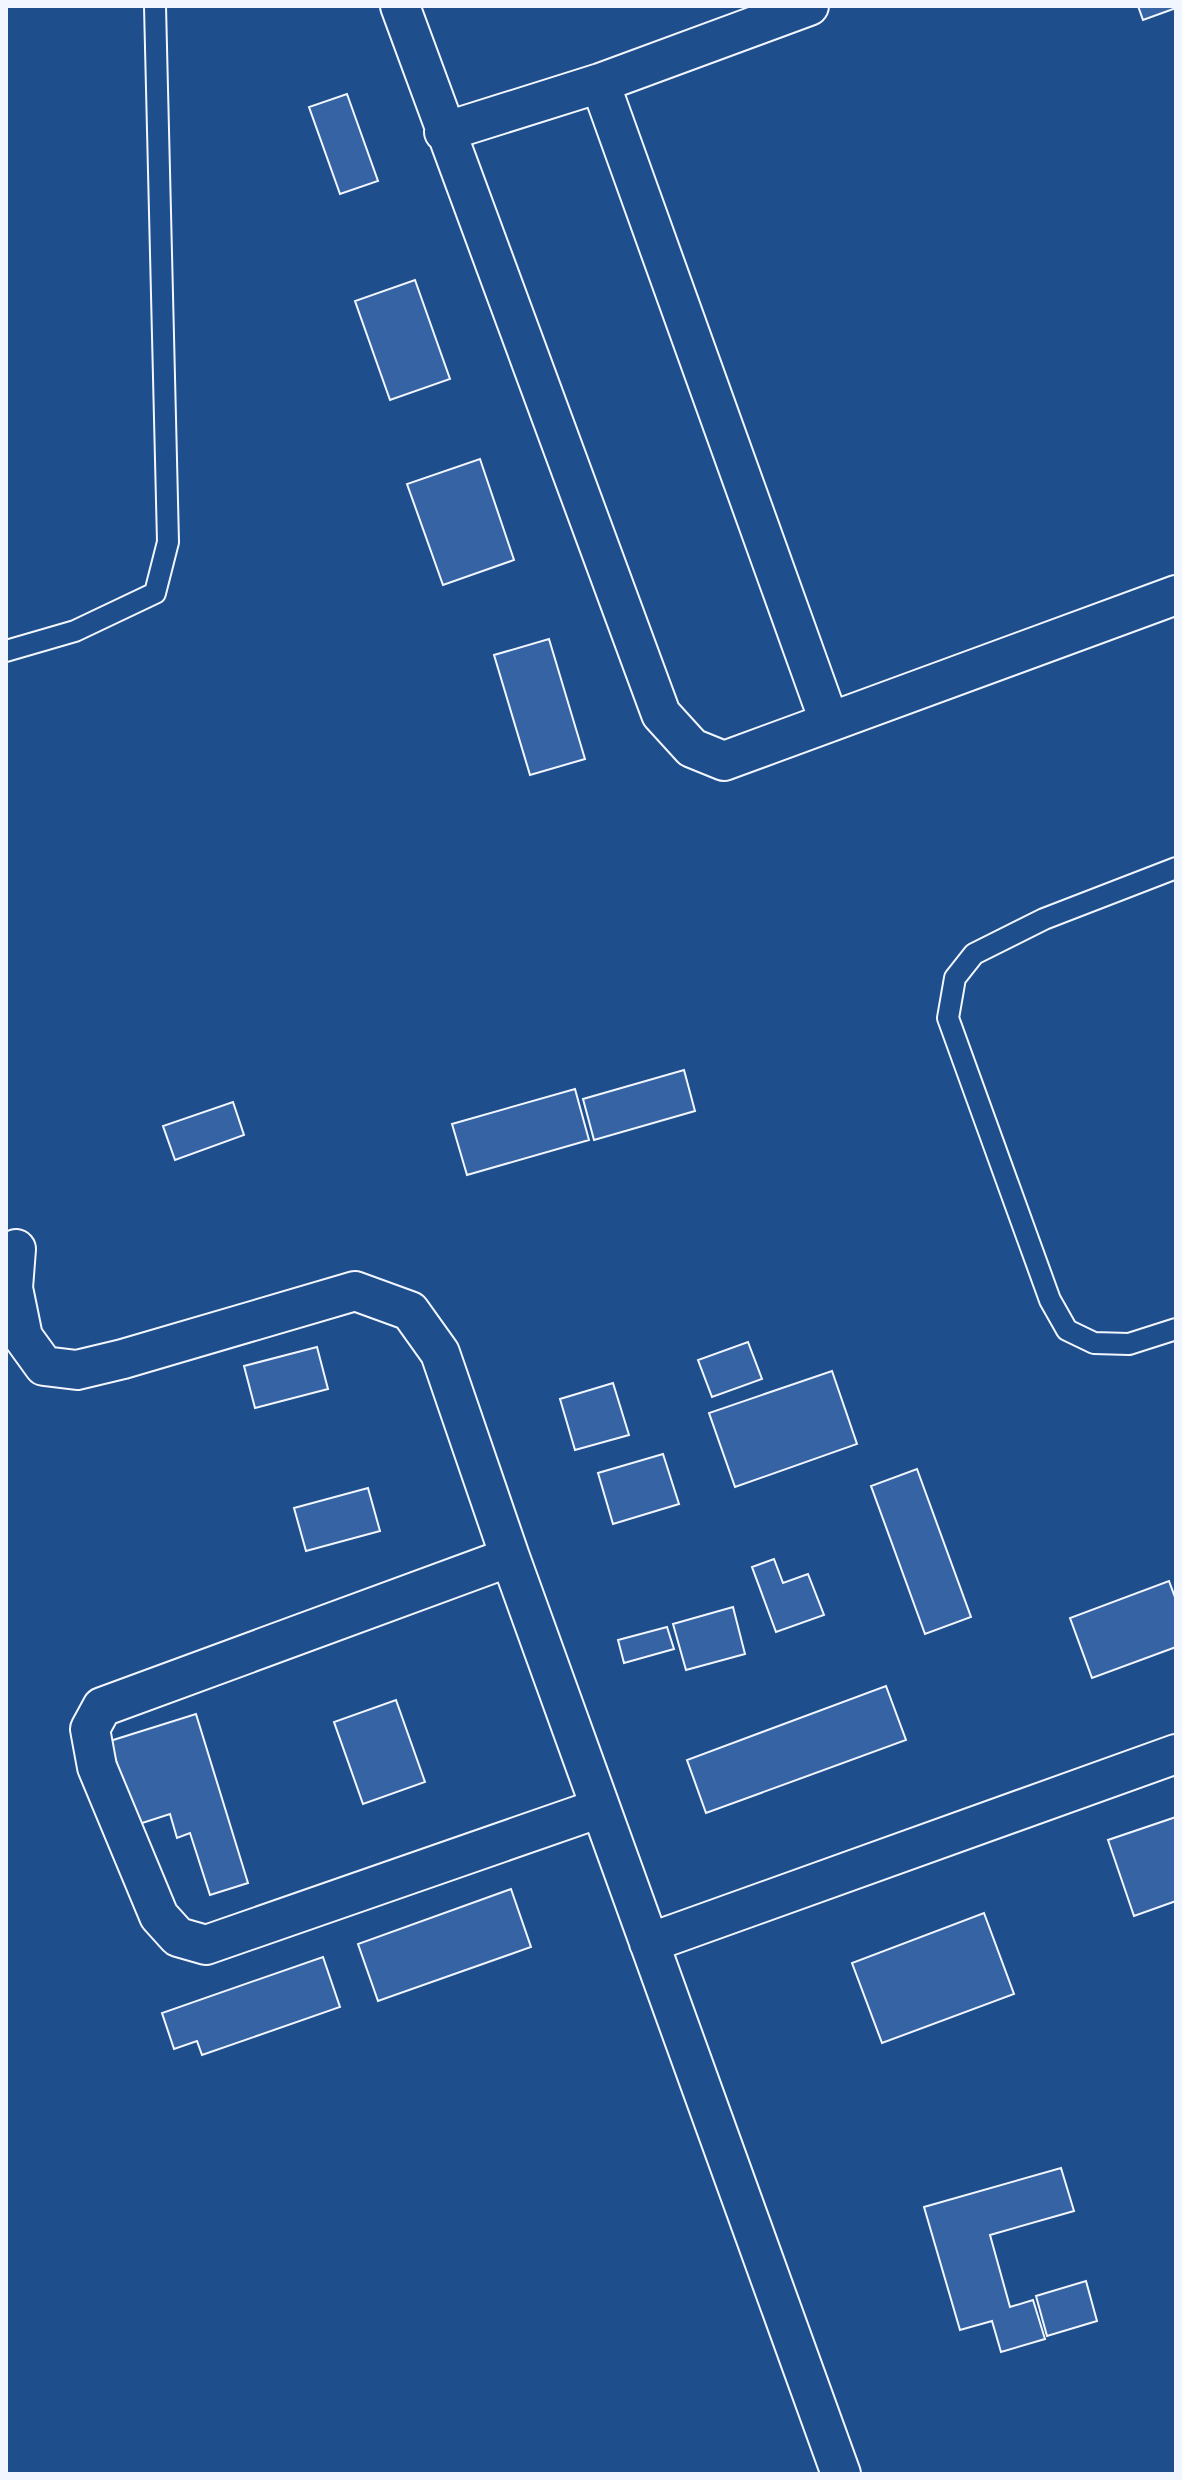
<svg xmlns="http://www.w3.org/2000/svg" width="1182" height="2480" font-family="'DejaVu Sans',sans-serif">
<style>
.building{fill:#3563a3;stroke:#f2f6ff;stroke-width:2}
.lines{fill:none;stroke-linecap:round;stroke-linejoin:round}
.lane-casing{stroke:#f2f6ff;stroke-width:24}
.street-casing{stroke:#f2f6ff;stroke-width:42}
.lane{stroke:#1f4e8c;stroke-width:20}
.street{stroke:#1f4e8c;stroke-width:38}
</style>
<rect width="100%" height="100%" fill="#1f4e8c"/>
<path class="building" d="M1138,6H1176V8L1143,20Z
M347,94L378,181L340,194L309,107Z
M415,280L450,379L390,400L355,301Z
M480,459L514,560L443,585L407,484Z
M549,639L585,759L530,775L494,655Z
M684,1070L695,1111L594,1140L583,1099Z
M575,1089L589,1140L467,1175L452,1124Z
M233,1102L244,1135L175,1160L163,1126Z
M748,1342L762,1379L712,1397L698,1360Z
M317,1347L328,1389L255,1408L244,1366Z
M832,1371L857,1444L735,1487L709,1413Z
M613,1383L629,1435L575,1450L560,1399Z
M663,1454L679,1504L613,1524L598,1473Z
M917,1469L971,1617L925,1634L871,1486Z
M368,1488L380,1531L306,1551L294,1508Z
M774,1559L783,1583L808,1574L824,1615L776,1632L752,1567Z
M1169,1581L1176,1600V1647L1092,1678L1070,1618Z
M733,1607L745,1654L686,1670L673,1624Z
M667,1627L674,1649L624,1663L618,1640Z
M886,1686L906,1740L706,1813L687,1760Z
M396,1700L425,1782L363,1804L334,1722Z
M196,1714L248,1883L210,1895L190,1833L177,1838L170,1814L136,1825L110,1741Z
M1176,1817V1901L1134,1916L1108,1840Z
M511,1889L531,1947L378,2001L358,1944Z
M984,1913L1014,1994L882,2043L852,1963Z
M323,1957L340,2007L202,2055L197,2041L174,2049L162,2013Z
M1061,2168L1074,2211L990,2235L1010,2307L1033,2300L1045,2339L1001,2352L992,2321L960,2330L924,2207Z
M1086,2281L1097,2321L1047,2336L1036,2296Z"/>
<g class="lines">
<g class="lane-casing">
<path id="lane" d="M6,651L75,631L155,593L168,542L155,6
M1176,868L1044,919L974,954L955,978L948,1018L1050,1300L1067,1330L1094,1343L1129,1344L1176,1329"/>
</g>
<g class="street-casing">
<path id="street" d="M400,6L661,714L692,748L724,761L1176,595
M600,83L829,721
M444,132L600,83L809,6
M16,1249L13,1288L23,1337L44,1366L77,1370L123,1359L355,1291L410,1311L440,1353L510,1557L841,2474
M510,1557L102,1707L90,1729L97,1767L159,1916L178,1937L206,1945L600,1808
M649,1943L1176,1754"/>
</g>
<use href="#lane" class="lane"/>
<use href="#street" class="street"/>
</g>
<rect width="1182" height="2480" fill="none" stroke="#f2f6ff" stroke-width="16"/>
</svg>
